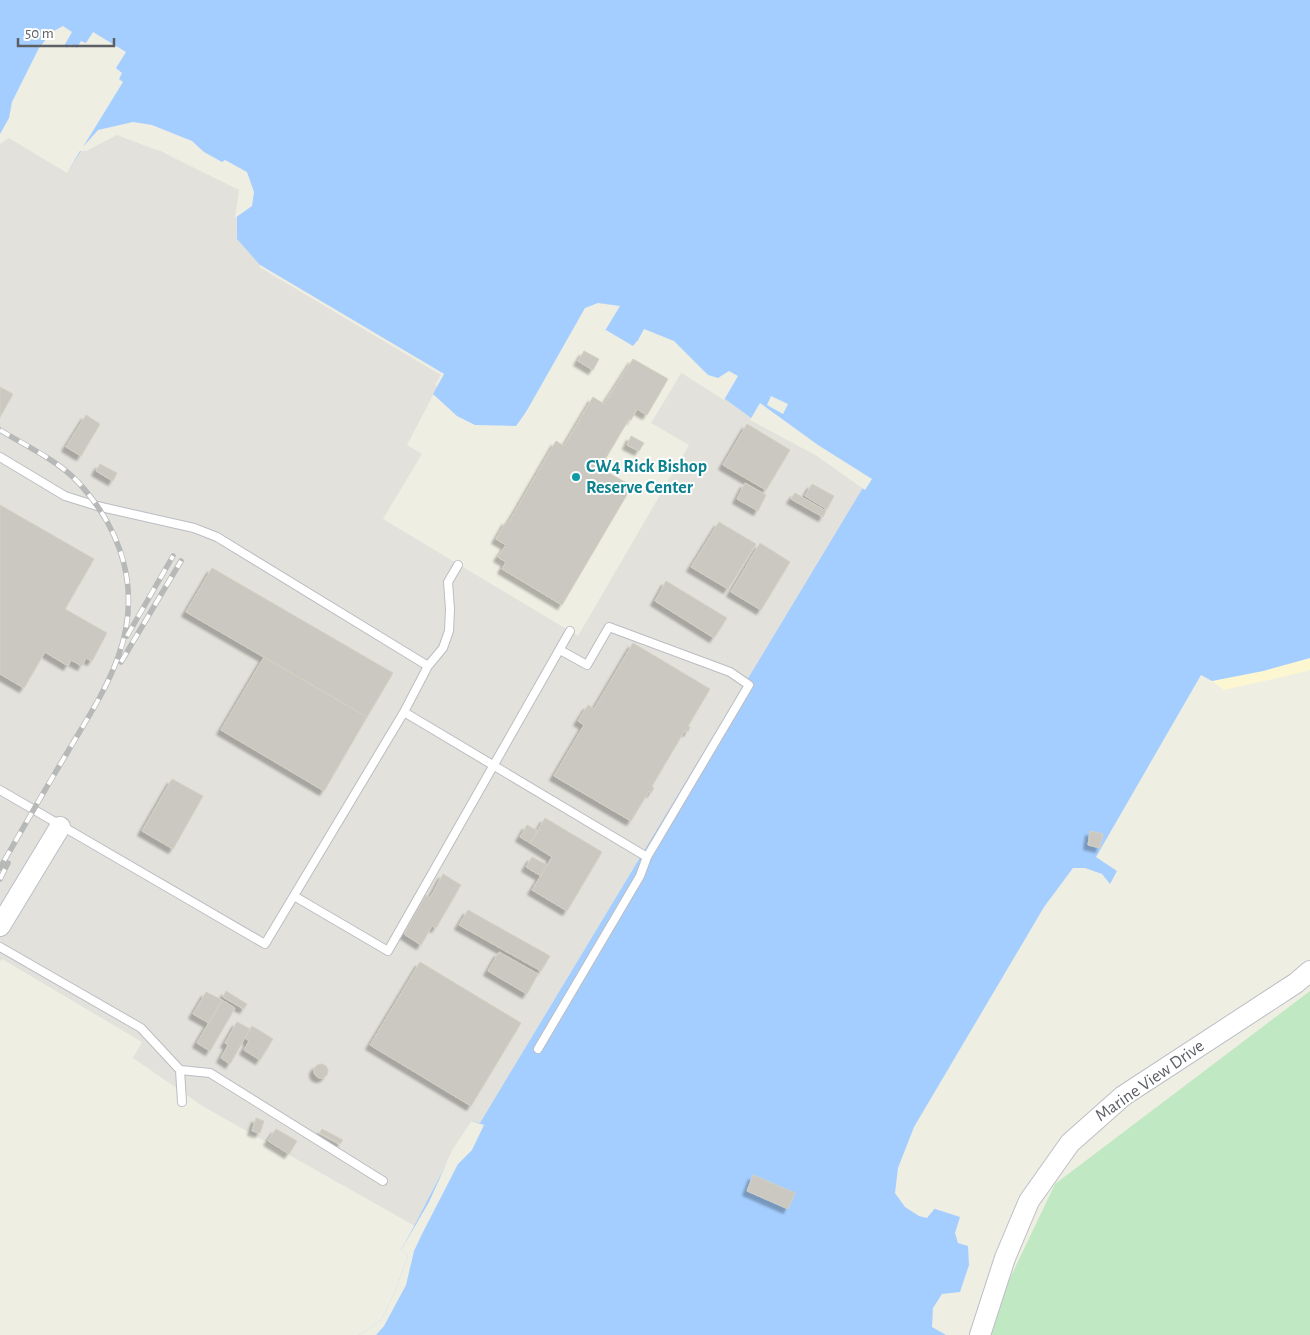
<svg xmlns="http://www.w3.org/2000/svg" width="1310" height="1335" font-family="'Alegreya Sans',sans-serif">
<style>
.industrial{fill:#e3e1db}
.green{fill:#bfe8c3}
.sand{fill:#fcf7d1}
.water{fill:#a4ceff}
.pier{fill:#efeee3}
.building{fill:#cac8c1;stroke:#d4d0c1;filter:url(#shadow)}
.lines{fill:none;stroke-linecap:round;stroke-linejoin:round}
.lane-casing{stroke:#bbbdc3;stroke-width:10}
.secondary-casing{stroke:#bcbfc6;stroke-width:22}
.lane{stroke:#fff;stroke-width:8}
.secondary{stroke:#fff;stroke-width:20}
.rail-casing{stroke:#b7b8b8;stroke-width:5.5}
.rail{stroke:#fff;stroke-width:4;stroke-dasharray:11;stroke-linecap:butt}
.culture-dot{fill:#0f9aa8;stroke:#fff;stroke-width:2}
.labels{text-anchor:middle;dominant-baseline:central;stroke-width:4;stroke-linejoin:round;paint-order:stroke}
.culture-label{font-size:18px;font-weight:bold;fill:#0d838f;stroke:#fff;text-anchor:start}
.street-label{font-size:18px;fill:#5c5f65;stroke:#fff}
</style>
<defs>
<filter id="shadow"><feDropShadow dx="-4.5" dy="4.5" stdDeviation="1" flood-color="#0004"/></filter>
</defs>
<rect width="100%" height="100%" fill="#efeee3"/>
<path class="industrial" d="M117,132L242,188L444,374L407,445L422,454L383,519L578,636L689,445L651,423L683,370L818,454L864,486L511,1142L453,1149L415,1226L204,1107L133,1058L142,1042L2,959L0,962V142L9,135L80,151Z"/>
<path class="green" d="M1310,991V1335H989L1002,1295L1055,1184Z"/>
<path class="sand" d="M1310,658V670C1281,678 1252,683 1224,690L1212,681L1263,671Z"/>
<path class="water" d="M0,0H1310V658L1263,671L1212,681L1201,675L1096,857L1117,871L1110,884L1100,878L1079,885L945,1108L918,1164L914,1193L920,1204L960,1217L955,1233L958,1243L968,1246L969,1265L960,1292L942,1294L933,1308L932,1327L946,1335H359L381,1320L395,1292L408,1255L401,1250C425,1208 445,1162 471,1121L480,1123L864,486L818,454L754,420L692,375L637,341L633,346L606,330L595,336L586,328L516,426L475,425L457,416L433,394L444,374L260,265L237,239V217L242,188L117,132L81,151L68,171L9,136L0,142Z"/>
<path class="pier" d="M63,26L72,32L64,46L67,48L70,44L77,48L81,41L86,43L93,32L126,52L116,68L122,73L119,79L123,82L83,147L98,130L133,122L152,125L192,141L204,152L222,162L225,160L247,172L254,192L252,206L235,218L239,190L162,152L117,135L86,151H80L67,173L9,138L0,144V134L9,118L12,102L39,48L52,32Z
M260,265L444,374L437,386L435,385L441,375L259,267Z
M598,303L620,306L603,334L594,339L586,331L574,345L560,380L517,428L585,308Z
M644,329L674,341L708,375L718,378L729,371L738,376L724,400L636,344Z
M771,396L788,404L783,414L767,405Z
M760,403L818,445L872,479L865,490L817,456L750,420Z
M1073,868H1085L1102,874L1110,884L1100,880L1088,882L1081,886L971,1077L947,1110L921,1165L916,1181L917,1193L922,1202L936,1207L927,1218L919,1216L905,1207L895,1193L898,1168L914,1127L1044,907Z
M471,1121L484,1125L472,1150L458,1164L422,1234L414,1251L406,1285L384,1326L376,1335H359L381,1320L395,1292L408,1255L401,1250L429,1202L453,1149Z"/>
<path class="building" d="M584,351L599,359L593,370L578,361Z
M633,359L668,379L647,415L637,409L631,420L629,419L600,468L632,486L562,605L502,569L506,562L498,557L506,545L496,539L507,520L509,522L556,441L564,446L593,397L604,404Z
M0,387L13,394L0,417Z
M86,415L100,424L81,456L66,447Z
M747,424L790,450L766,490L723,465Z
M631,436L644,443L639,451L627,445Z
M100,464L117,473L113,481L96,471Z
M745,483L766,495L758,511L737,499Z
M812,484L834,496L827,509L805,496Z
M795,493L826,511L823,517L791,499Z
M0,505L94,559L65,609L107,633L92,661L86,658L82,666L71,660L68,666L45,652L24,688L0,674Z
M719,522L756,544L728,589L691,567Z
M760,543L790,562L761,610L731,592Z
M212,568L393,673L367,717L186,612Z
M666,581L727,618L714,638L655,601Z
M633,643L710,689L688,726L690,727L688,732L685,730L652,786L654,788L651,793L649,791L631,821L554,776L584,725L578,721L588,705L594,709Z
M264,657L367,717L324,791L221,730Z
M172,779L203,796L173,849L142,831Z
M545,818L602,852L567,911L532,890L552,857L530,843Z
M527,825L538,831L530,843L520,837Z
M1090,831L1103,834L1100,848L1088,845Z
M532,857L547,865L541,876L526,867Z
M443,874L461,885L436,928L432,926L421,945L404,934L426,895L430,898Z
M468,910L550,956L541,971L459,925Z
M499,952L538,974L527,994L488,971Z
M420,962L521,1023L471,1106L370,1045Z
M226,991L247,1004L244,1009L223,997Z
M206,992L222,1000L209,1023L193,1014Z
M222,1000L235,1008L210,1051L197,1043Z
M237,1022L250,1029L230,1064L221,1058L228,1045L225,1043Z
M252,1026L273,1039L260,1060L244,1050L249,1041L245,1038Z
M314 1071a7 7 0 1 1 14 0a7 7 0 1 1-14 0Z
M256,1118L264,1121L260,1133L252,1131Z
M276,1129L297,1141L289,1154L268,1141Z
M322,1129L343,1140L340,1144L320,1133Z
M753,1175L795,1193L788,1209L747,1191Z"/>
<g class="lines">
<g class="lane-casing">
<path id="lane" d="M0,457L65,496L97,506L194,528L217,537L428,666
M404,712L647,857L749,685L730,672L609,627L587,665L560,650
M0,790L265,944L404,712L428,666L443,648L449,631L450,609L448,582L458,565
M294,896L388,951L570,631
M0,947L141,1028L180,1070L182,1102
M538,1049L640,876L647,857
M180,1070L210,1073L383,1181"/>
</g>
<g class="secondary-casing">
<path id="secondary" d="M0,926L60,827
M980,1335L1005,1258L1029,1201L1070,1143L1123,1096L1296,983L1310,971"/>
</g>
<use href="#lane" class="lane"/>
<use href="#secondary" class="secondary"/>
<g class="rail-casing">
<path id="rail" d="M0,430C26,446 57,460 78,482C123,531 142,592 118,657C106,691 85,722 67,753C44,791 22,830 0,868
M127,636L173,556
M121,662L181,561
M0,879L8,863"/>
</g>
<use href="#rail" class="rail"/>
</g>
<circle class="culture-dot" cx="576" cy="477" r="5"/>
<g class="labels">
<g class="culture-label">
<text x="586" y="467">CW4 Rick Bishop<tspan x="586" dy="21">Reserve Center</tspan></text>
</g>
<g class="street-label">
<text transform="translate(1150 1081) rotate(-35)">Marine View Drive</text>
</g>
</g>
<path d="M18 38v8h96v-8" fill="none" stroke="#5c5f65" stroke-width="2.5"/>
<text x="25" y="38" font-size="15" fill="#5c5f65" stroke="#ffffff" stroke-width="4" paint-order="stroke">50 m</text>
</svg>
